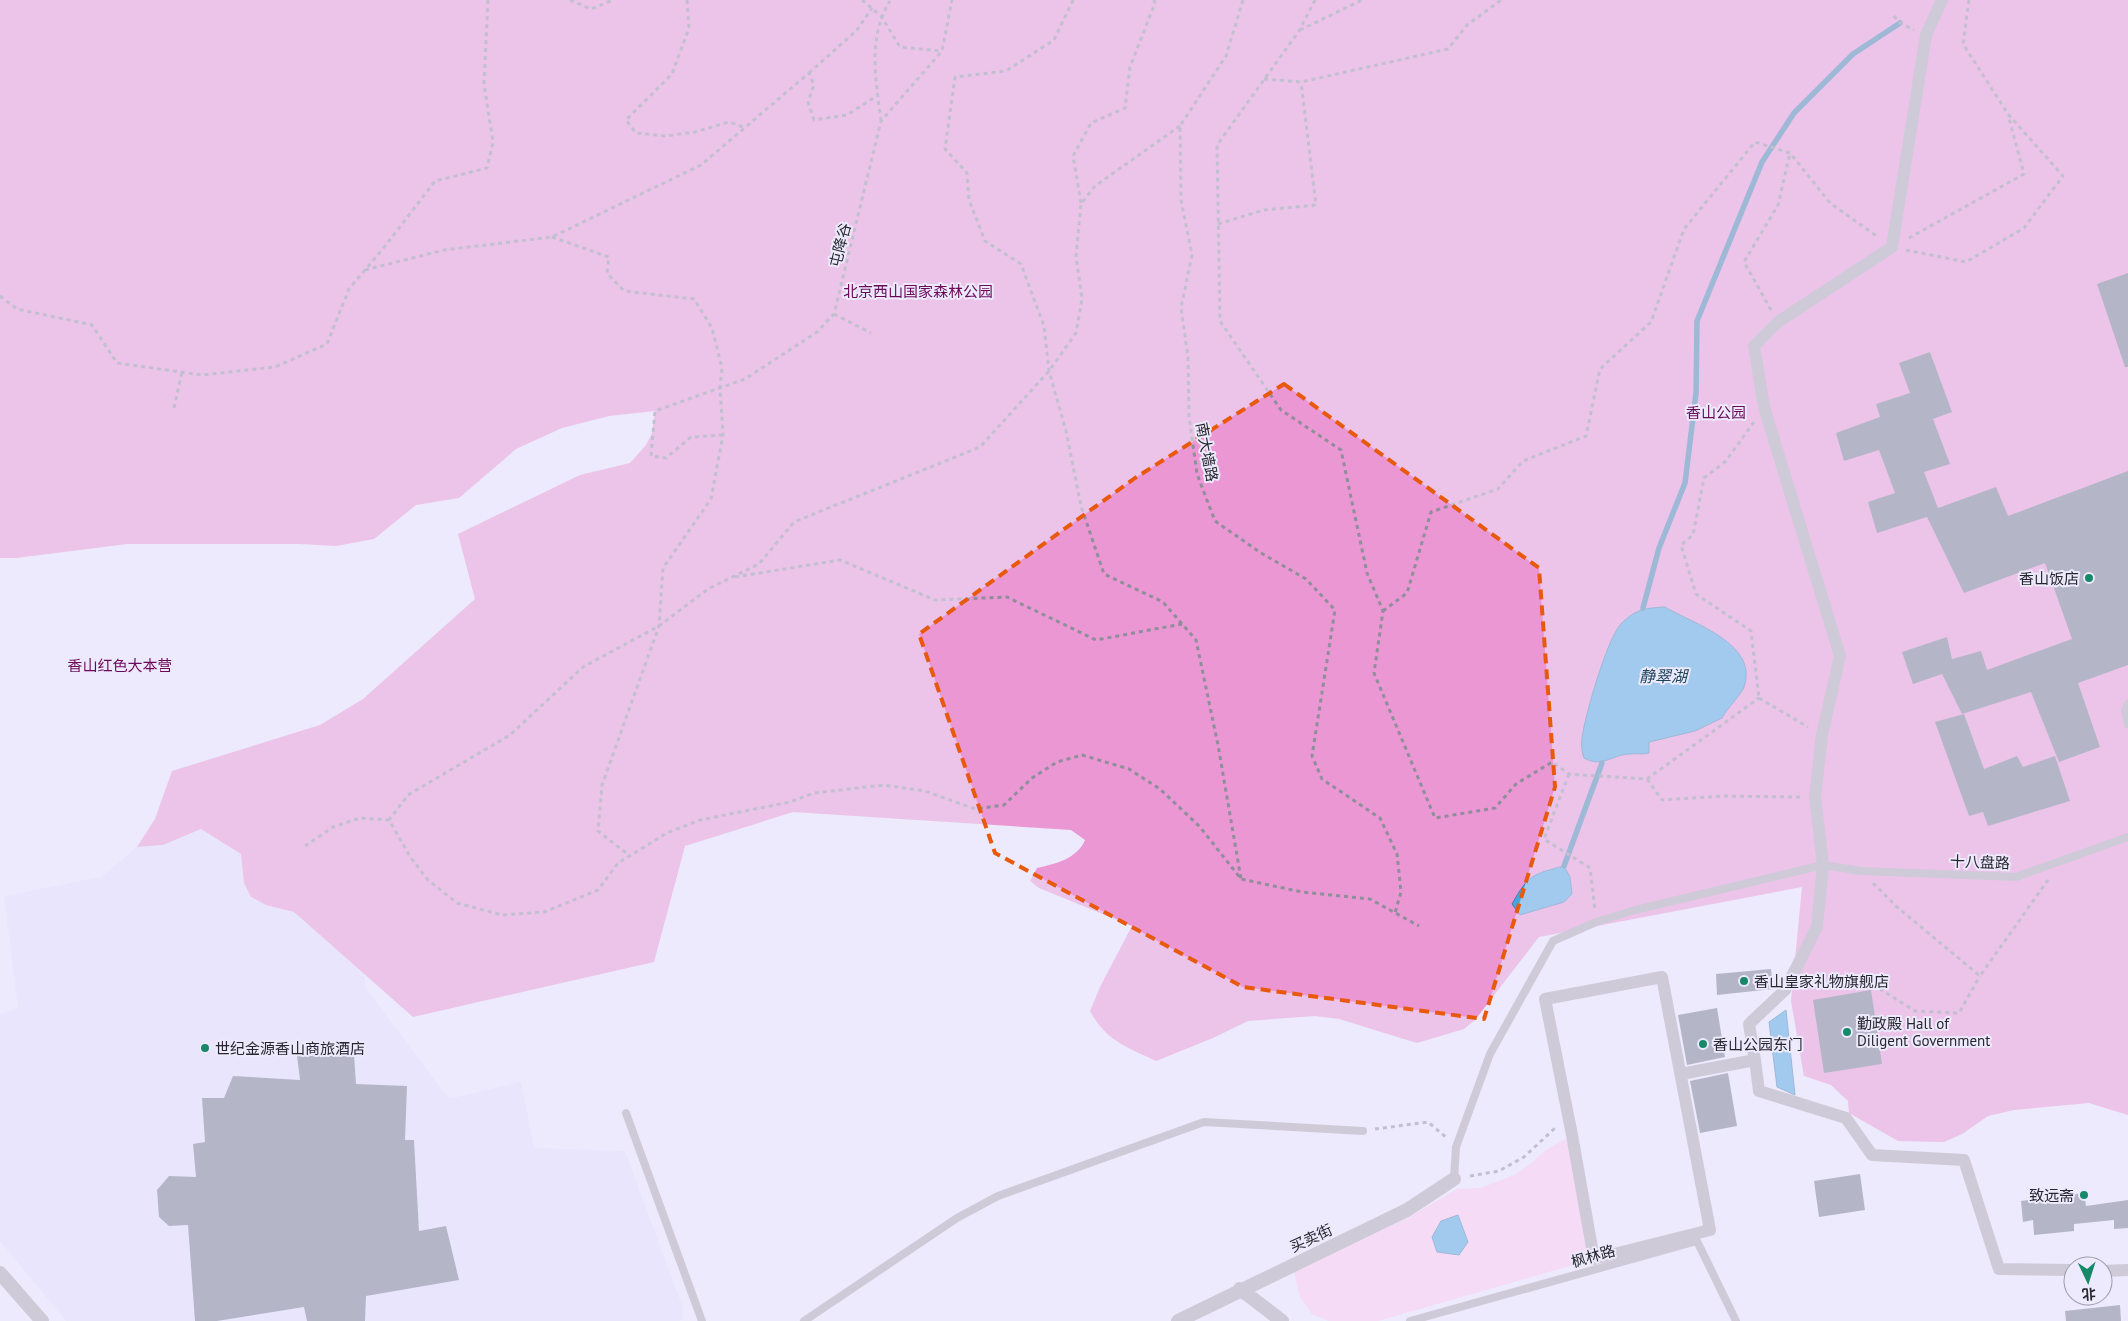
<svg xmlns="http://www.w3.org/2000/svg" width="2128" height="1321" font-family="'PT Sans','Noto Sans SC',sans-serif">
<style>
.built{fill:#e4e1fe}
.green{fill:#fecaee}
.forest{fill:#ea97d3}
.water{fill:#48a3de;stroke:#3e7ea9}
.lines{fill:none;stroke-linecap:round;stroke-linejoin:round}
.stream{stroke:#3e7ea9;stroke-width:5.5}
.building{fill:#70798a}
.path{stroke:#8f8e9b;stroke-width:3;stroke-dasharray:4 4;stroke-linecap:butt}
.service{stroke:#aaa4ad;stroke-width:8}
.pedestrian{stroke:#aaa4ad;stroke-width:12}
.minor{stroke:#aaa4ad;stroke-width:14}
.marked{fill:none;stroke:#e8590c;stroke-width:4;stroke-dasharray:10 6;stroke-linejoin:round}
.poi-dot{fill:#178969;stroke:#eceafc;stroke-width:2}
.labels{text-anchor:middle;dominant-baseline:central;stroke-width:4;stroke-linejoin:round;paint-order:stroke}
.street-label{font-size:15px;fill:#27262e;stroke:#eceafc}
.park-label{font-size:15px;fill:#6c085a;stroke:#eceafc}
.poi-label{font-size:15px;fill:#27262e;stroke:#eceafc;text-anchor:start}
.water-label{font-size:16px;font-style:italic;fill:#1f455e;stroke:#eceafc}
</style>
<rect width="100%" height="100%" fill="#eceafc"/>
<path class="built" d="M201,829L241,854L244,883L266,905L294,912L364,974L366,988L449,1099L521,1082L534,1148L625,1151L683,1308V1318L679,1321H66L0,1241V1014L18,1008L4,896L101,877L137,847L163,845Z"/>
<path class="green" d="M1572,1135L1594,1259L1378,1321H1329L1312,1314L1300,1297L1294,1272L1408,1218L1457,1189L1481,1188L1514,1175L1530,1164L1546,1150Z"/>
<path class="forest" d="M0,0H2128V1115L2089,1103L2014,1110L1988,1116L1962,1134L1944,1142L1898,1141L1849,1113L1848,1101L1831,1085L1804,1076L1791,1001L1802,887L1539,937L1475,1020L1464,1029L1417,1043L1339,1019L1315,1016L1248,1021L1213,1038L1156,1061C1127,1047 1106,1041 1090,1011L1101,985L1132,926L1039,888L1030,881L1037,868C1055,864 1077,859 1085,840L1071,830L793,812L685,846L654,962L413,1017L294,912L266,905L251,897L244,883L241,854L201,829L163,845L137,847L155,819L172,771L320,725L363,699L475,599L458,534L580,475L630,463L646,445L652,433L655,411L609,416L562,428L516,449L459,498L416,505L374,539L336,546L299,544H127L16,558H0Z"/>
<path class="water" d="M1665,607C1694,624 1759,644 1744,687C1741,695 1728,707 1722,718L1695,731L1649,742V753C1642,755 1637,753 1629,754C1612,755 1602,768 1584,758C1581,750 1581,741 1583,732C1587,710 1607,639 1621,624C1635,609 1646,608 1665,607Z
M1564,866L1570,877L1572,894L1564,902L1520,915L1512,904C1528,875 1533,874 1564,866Z
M1786,1010L1795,1095L1777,1087L1769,1022Z
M1458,1215L1468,1242L1459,1255L1437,1252L1432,1237L1441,1221Z"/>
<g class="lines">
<path class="stream" d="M1643,608L1659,548L1685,483L1696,393L1697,321L1762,162L1794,113L1853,54L1900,23
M1564,866L1602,763"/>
</g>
<path class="building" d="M2128,273V367H2125L2097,284Z
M1930,352L1952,412L1933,419L1950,464L1924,472L1938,508L1996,487L2008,516L2128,471V665L2078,683L2100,747L2059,762L2031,692L1962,714L1942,674L1913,684L1902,652L1947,637L1952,659L1981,651L1987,670L2072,639L2045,563L1964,593L1927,517L1877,533L1868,502L1895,493L1879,450L1844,461L1836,433L1880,417L1876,404L1910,393L1899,363Z
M1964,714L1984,769L2017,756L2023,767L2055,756L2070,801L1988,826L1983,812L1969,816L1935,722Z
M1771,969L1773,989L1717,995L1716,974Z
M1871,990L1882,1064L1824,1073L1813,1000Z
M1717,1008L1725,1057L1687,1065L1678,1015Z
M354,1055L356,1084L407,1086L405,1140H414L419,1231L446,1226L459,1280L366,1296L365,1321H307L304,1307L217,1321H195L188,1225L169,1226L159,1217L157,1190L169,1176L196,1177L193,1144L205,1142L202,1098H224L233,1076L300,1080L297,1056Z
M1728,1073L1737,1126L1700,1133L1690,1081Z
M1860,1174L1865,1210L1819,1217L1814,1181Z
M2084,1193L2086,1206L2128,1200V1228L2114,1229V1220L2074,1224V1231L2034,1235L2033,1220L2023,1222L2021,1201Z
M2120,1305L2121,1321H2066L2065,1311Z"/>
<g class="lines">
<path class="path" d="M570,0L591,9L613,0
M687,0L689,28L672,74L626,120L636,133L665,136L695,132L729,122L746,128
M862,0L881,16L900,47L941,51
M1073,0L1054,40L1006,71L955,77L945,149L967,173L969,200L985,241L1021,264L1044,326L1049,371L1066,431L1081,506L1104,574L1163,602L1196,640L1218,745L1241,879
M1243,0L1226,56L1180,126L1181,200L1192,255L1181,308L1188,357L1189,416L1197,474L1215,521L1261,553L1306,579L1335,610L1312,756L1322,779L1380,818L1397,854L1401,892L1395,913
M1315,0L1299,31L1217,145L1220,321L1281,410L1341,450L1367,573L1383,611L1374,673L1435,818L1495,808L1516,784L1552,762L1569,774L1647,779L1759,698
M1894,16L1900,23L1914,30
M1300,30L1362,0
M809,73L857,30L872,8
M1264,79L1301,82L1448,49L1467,25L1501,0
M881,121C876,79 867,39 890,1
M1180,126L1095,186L1081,204L1076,256L1082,299L1076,333L1049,371L980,447L794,522L759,564L708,589L659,626L583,667L510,735L408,795L389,820L411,858L428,880L457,903L502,915L544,912L598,890L618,863L667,833L700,820L790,802L814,793L884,785L925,791L975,809L1004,805L1032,778L1057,762L1082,755L1129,769L1160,789L1200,827L1241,879L1302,892L1370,899L1419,926
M1081,203L1073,156L1091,123L1125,108L1130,67L1155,3L1154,0
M1218,224L1264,210L1316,205L1301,82
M552,237L609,257L607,273L624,291L694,299L712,328L722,368L720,387L723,435L711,499L663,568L659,626L602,785L598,831L630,856
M1909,238L2024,174L2008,115
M1906,250L1966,262L2024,228L2063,176L2008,114L1963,44L1969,0
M365,270L444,250L552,237L701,165L809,73L814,85L808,102L814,120L847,115L878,95
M0,296L17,309L92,325L117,363L202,375L275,367L327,344L349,289L386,245L435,181L487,168L493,142L484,84L488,0
M1771,310L1744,262L1778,205L1790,153
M834,314L871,333
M174,408L182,372
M1754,422L1726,461L1704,478L1693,535L1681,545L1696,594L1751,631L1759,698
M723,435L691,437L666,458L651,456L655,411L745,379L817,332L834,314L881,121L942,51L952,0
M735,577L840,560L935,600L1007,597L1096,640L1182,624
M1383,611L1407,593L1431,512L1498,489L1523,461L1586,436L1600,369L1651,322L1684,229L1755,142L1790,153L1830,203L1878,237
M1759,698L1808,727
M1569,774L1544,839L1590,868L1595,910
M1647,779L1662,800L1722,796L1800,797
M305,846L333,827L360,818L389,820
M1873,883L1897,907L1980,976L2048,880
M1803,988L1864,979L1915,1011L1959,1013L1980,976
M1375,1129L1428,1122L1447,1138
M1470,1176L1499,1171L1524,1157L1555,1128"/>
<path class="service" d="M2128,704L2125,710L2128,724
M626,1113L702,1321
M1454,1179L1456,1147L1490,1054L1553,941L1596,922L1635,910L1823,865L1861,871L2016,877L2128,837
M804,1321L957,1218L998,1196L1204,1122L1363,1131
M1410,1321L1697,1241L1736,1321"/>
<path class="pedestrian" d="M1662,977L1710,1230L1594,1259L1572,1135L1545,999Z
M1755,1060L1749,1024L1785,990L1817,927L1823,865L1815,797L1822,735L1840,656L1764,407L1754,346L1778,322L1892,247L1926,35L1942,0
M1681,1074L1755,1060L1759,1091L1846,1118L1872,1155L1964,1160L1999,1269L2073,1270
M2103,1271L2128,1270"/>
<path class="minor" d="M0,1273L42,1321
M1240,1289L1282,1321
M1178,1321L1407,1210L1454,1179"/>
</g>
<path d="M0 0H2128V1321H0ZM1284,384L1539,568L1555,787L1484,1019L1243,987L995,853L919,634L1135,478Z" fill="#eceafc" fill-opacity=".55" fill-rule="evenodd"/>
<path class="marked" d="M1284,384L1539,568L1555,787L1484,1019L1243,987L995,853L919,634L1135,478Z"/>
<g class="poi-dot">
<circle cx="2089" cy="578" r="5"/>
<circle cx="1744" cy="981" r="5"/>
<circle cx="1847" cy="1032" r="5"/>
<circle cx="1703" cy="1044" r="5"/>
<circle cx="205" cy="1048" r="5"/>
<circle cx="2084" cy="1195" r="5"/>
</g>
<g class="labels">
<g class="street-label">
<text transform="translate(840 245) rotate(-76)">屯降谷</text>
<text transform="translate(1207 452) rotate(79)">南大墙路</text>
<text transform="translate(1980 862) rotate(2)">十八盘路</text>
<text transform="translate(1311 1238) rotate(-25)">买卖街</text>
<text transform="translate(1593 1256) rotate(-16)">枫林路</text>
</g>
<g class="park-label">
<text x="918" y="291">北京西山国家森林公园</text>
<text x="1716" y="412">香山公园</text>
<text x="120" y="665">香山红色大本营</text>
</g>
<g class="poi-label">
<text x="2079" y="578" text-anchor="end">香山饭店</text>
<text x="1754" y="981">香山皇家礼物旗舰店</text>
<text x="1857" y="1023">勤政殿 Hall of<tspan x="1857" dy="17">Diligent Government</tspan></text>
<text x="1713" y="1044">香山公园东门</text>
<text x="215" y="1048">世纪金源香山商旅酒店</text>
<text x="2074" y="1195" text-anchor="end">致远斋</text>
</g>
<g class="water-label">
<text x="1663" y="676">静翠湖</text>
</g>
</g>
<g transform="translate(2088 1281) rotate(176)"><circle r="24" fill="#eceafc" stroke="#9d9caa"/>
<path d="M0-4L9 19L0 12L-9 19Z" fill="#178969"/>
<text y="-8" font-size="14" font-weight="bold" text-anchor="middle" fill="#27262e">北</text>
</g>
</svg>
